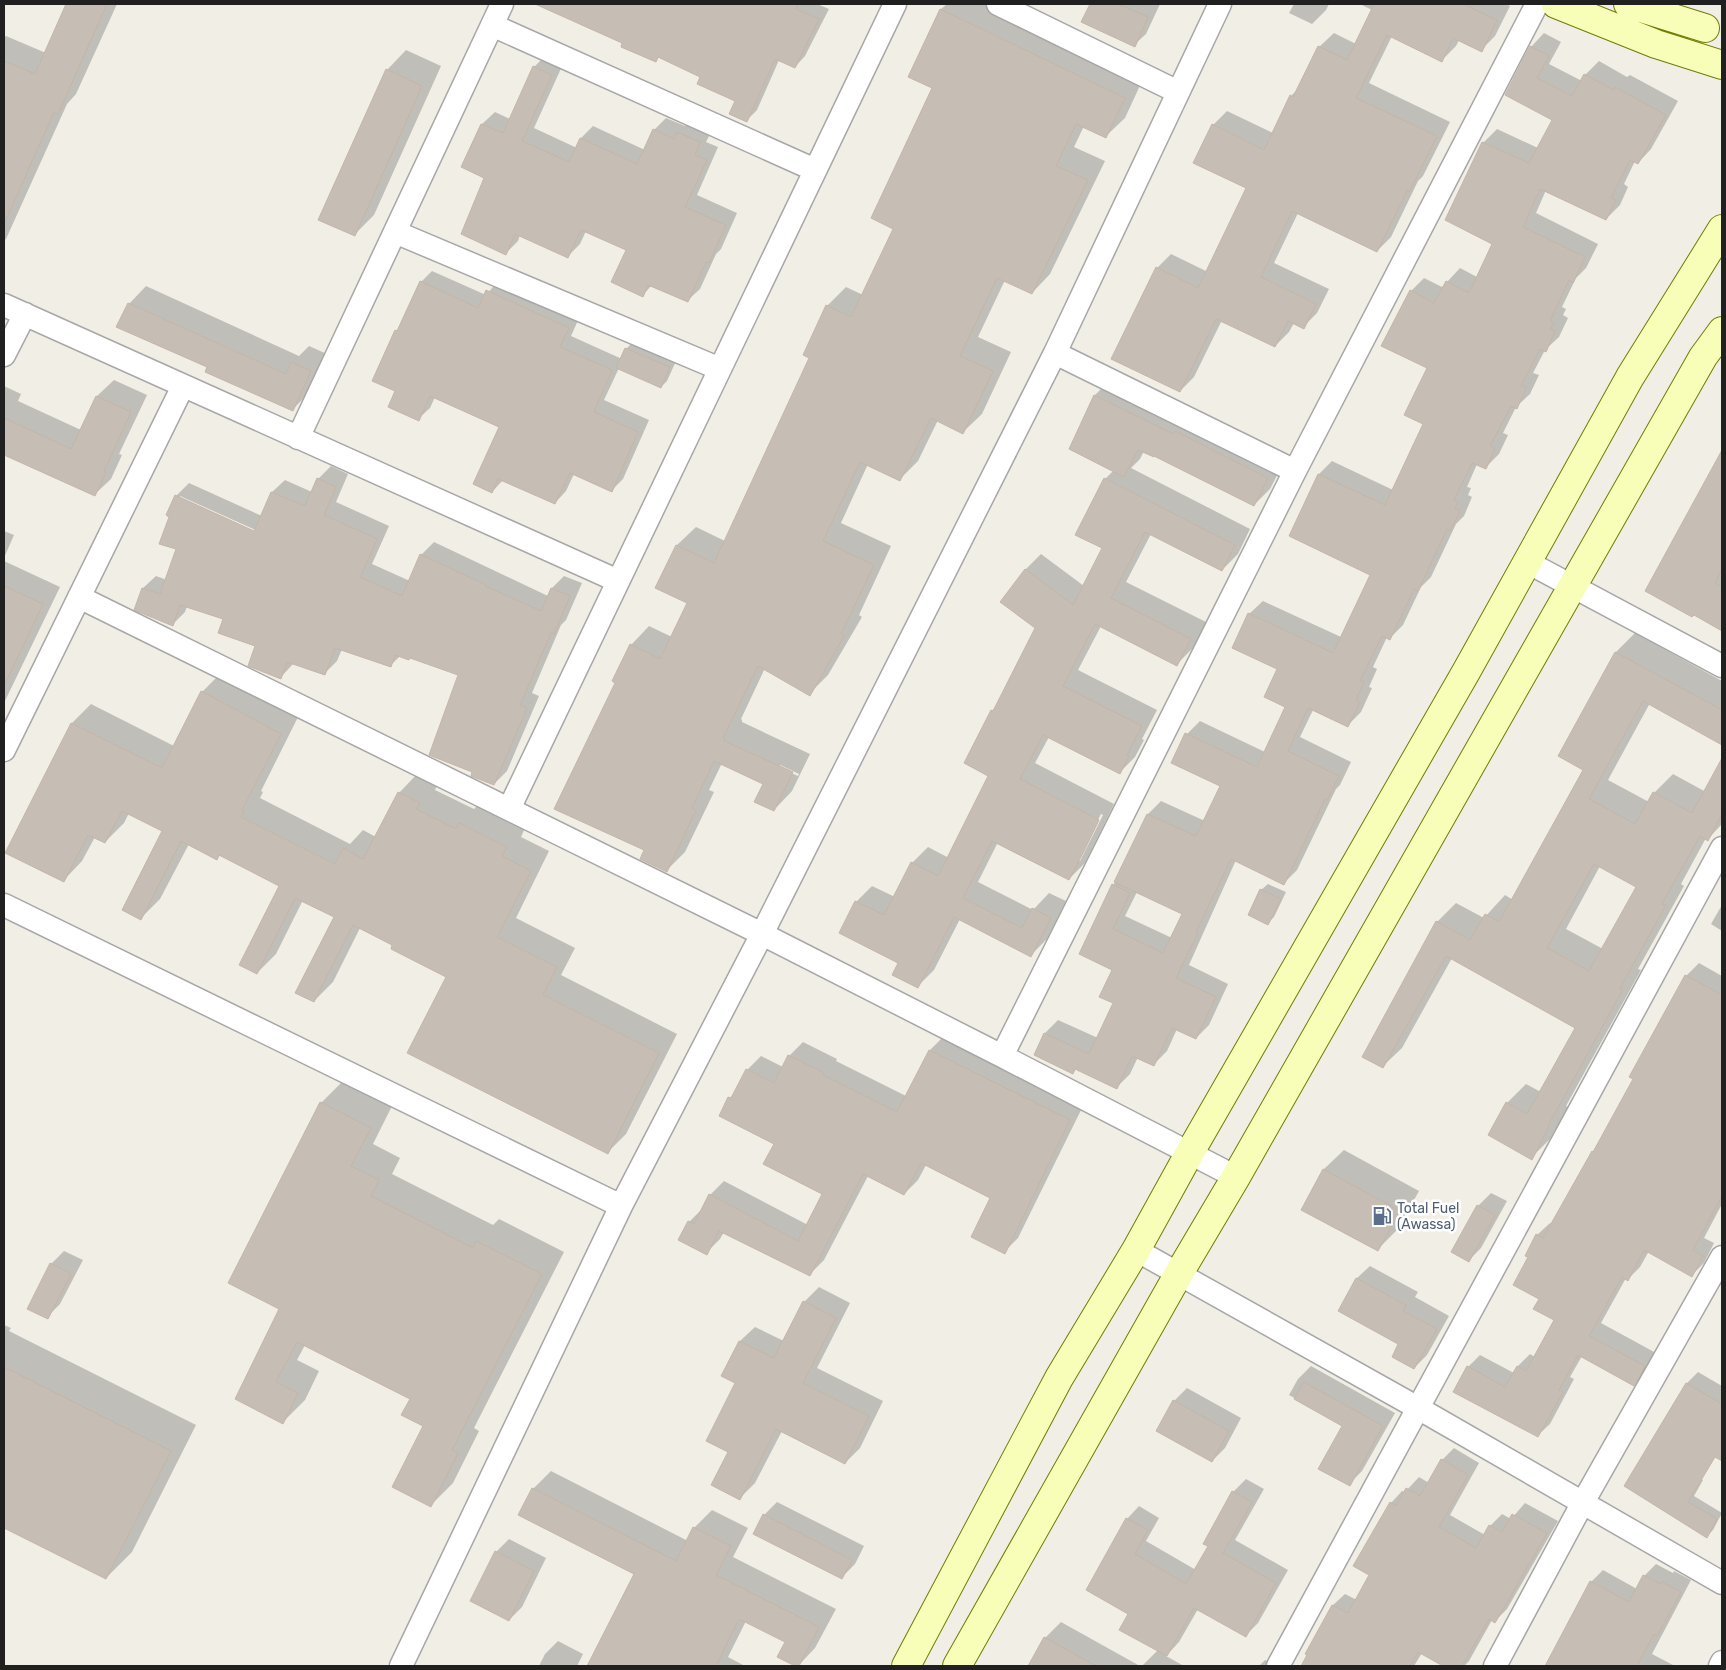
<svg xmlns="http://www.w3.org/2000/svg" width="1726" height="1670" font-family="Rubik,sans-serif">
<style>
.shadow{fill:#0003;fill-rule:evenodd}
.building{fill:#c6beb5;stroke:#c5b5a7;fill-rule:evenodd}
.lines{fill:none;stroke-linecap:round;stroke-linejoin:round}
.street-casing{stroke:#a7a7a7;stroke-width:25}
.secondary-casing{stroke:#6c7f00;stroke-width:30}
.street{stroke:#fff;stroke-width:22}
.secondary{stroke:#f8feb7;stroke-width:28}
.labels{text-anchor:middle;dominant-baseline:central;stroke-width:5;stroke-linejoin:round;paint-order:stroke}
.service-label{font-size:14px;fill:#4e5e75;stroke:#fff;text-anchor:start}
</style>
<rect width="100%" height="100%" fill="#f1eee6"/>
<path class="shadow" d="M68,4H117L76,94L67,104L6,239L4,241V37L6,36L46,53Z
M564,4H817L829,9L805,56L795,67L779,60L757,110L747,120L736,100L702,76L659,57L655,61L624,43L559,13Z
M947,4H987L1143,79L1125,118L1106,136L1084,126L1074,147L1105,161L1050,274L1032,293L1005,280L978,337L1011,352L982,414L963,432L938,420L918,461L900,479L868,464L841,523L891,546L859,615L862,617L828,675L809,694L765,668L741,719L742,720V722L810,754L792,791L774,810L765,783L722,763L709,790L714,792L685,852L667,870L646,850L617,682L631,645L649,626L672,637L689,602L657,588L677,545L696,527L725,541L811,357L827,306L846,287L863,295L894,228L934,88L910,76L941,9ZM780,765L799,774L798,776L780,768Z
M1091,4H1160L1146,34L1134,45L1082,22Z
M1294,4H1329L1326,10L1312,24L1289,13Z
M1360,4H1506L1510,6L1495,36L1481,50L1459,40L1456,46L1442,60L1392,36L1369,83L1450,122L1423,176L1418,181L1391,237L1377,251L1298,213L1274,263L1329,289L1317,313L1303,327L1294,323L1289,332L1275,346L1222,320L1194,377L1180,391L1157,268L1171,254L1208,272L1248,188L1213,125L1227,111L1273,133L1291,96L1299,88L1319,47L1334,33L1356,44L1372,10Z
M1544,33L1561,42L1549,64L1582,81L1585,75L1599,61L1627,77L1630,75L1678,101L1651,149L1638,163L1635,161L1624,184L1628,187L1620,205L1606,219L1546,190L1536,213L1598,244L1586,268L1576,278L1562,307L1566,309L1563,315L1568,318L1559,337L1545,350L1533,373L1539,375L1530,394L1516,407L1503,433L1508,435L1499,454L1485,468L1477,464L1467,487L1471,488L1468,495L1472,497L1464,516L1456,524L1431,577L1421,587L1403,625L1390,638L1387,637L1373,667L1377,669L1369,687L1372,688L1361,712L1347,726L1313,710L1300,737L1351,762L1340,785L1336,789L1297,870L1284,883L1236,860L1189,965L1228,984L1209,1025L1196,1038L1177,1029L1167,1051L1154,1064L1138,1057L1130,1074L1117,1087L1077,1068L1073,1072L1035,1054L1045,1033L1058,1020L1098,1038L1115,1003L1113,970L1080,954L1148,814L1161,801L1205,821L1222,786L1187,734L1200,721L1265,752L1287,707L1279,668L1249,614L1263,601L1341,637L1372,574L1290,536L1319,474L1332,461L1393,490L1425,424L1429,367L1411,291L1424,278L1444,288L1447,282L1460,268L1477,277L1493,243L1483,143L1497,129L1538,148L1553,120L1506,95L1531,47ZM1137,892L1183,913L1172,938L1125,916Z
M406,50L441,66L374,215L355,234L387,70Z
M547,54L564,62L534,128L577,148L581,138L593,126L645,150L654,130L666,118L685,126L690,120L712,130L706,142L718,147L697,195L737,213L721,249L716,254L700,289L687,301L652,285L643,295L628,249L586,231L580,244L568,256L520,235L518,241L506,253L486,177L463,167L482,124L495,112L510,119L534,67Z
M432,271L486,295L499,280L580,316L571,336L622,359L626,349L632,343L676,361L667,381L661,387L619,368L604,400L649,420L623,479L612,490L574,474L566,491L555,503L503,480L492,492L500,427L435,397L430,408L418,419L396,390V331L402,325L421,282Z
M146,286L299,356L309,346L327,354L310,392L293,409L209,367L129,304Z
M1111,379L1284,462L1270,489L1254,505L1154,455L1144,451L1140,459L1131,468L1250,529L1238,554L1222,570L1151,534L1126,582L1206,622L1193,648L1177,664L1101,626L1078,670L1157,710L1142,739L1144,740L1135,757L1119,773L1049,737L1035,763L1114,804L1085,863L1069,879L998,842L978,882L1033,910L1049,893L1066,901L1047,939L1031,955L960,919L934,970L918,986L856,902L872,886L895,897L912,863L928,847L949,858L990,775L992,711L997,705L1037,627L1025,570L1041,554L1084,586L1103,548L1105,479L1114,470L1070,448L1095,395ZM1101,814L1103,815L1080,861H1077Z
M114,380L147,395L119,454L122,455L111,479L94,495L4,453V386L21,394L18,401L81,430L97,396Z
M1722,453V630L1694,614L1646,591Z
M331,466L348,474L336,502L389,526L372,564L410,581L421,555L434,542L548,596L552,588L564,576L582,583L566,620L561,625L532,693L539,696L507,771L494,784L459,674L411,657L400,656L390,666L342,649L337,661L325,673L294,663L281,677L256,646L224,619L187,606L185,612L172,625L136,609L143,588L156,576L167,580L178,549L170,516L176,496L189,483L262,516L272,492L285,480L312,492L318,479ZM180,496L260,532L259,534L180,499Z
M4,531L14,535L4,558Z
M4,561L60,587L4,703V629L9,619L4,617Z
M1635,633L1722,681V743L1650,703L1608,780L1649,802L1654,793L1673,774L1706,792L1722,761V824L1708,839L1706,838L1681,884L1684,886L1638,969L1641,970L1566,1106L1568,1107L1550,1139L1531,1158L1507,1103L1526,1084L1541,1092L1577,1027L1452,958L1402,1048L1382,1067L1437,922L1456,903L1484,918L1505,895L1513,900L1585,769L1616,652ZM1600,866L1638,886L1603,949L1566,929Z
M221,673L299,715L261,791L263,792L260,798L350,844L363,830L376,837L399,793L418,773L438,783L435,790L474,809L479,804L525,828L521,837L549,851L516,918L575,948L561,975L677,1034L626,1134L607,1153L448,976L394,945L360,928L333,982L314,1001L336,917L303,900L276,954L257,973L281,886L221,855L217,858L189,844L160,899L141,918L163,831L129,813L124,823L105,842L95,837L82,861L63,881L7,852L72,723L91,704L174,746L202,692Z
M1268,884L1286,892L1274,917L1268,923L1261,890Z
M1722,905V931L1711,924Z
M1699,963L1722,976V1204L1704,1238L1714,1243L1704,1263L1692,1275L1649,1251L1640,1267L1628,1279L1626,1278L1601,1323L1656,1353L1646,1372L1634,1384L1582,1356L1570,1377L1574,1379L1550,1424L1537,1436L1468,1367L1480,1355L1514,1373L1518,1366L1530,1354L1535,1357L1555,1319L1541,1299L1529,1257L1537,1235L1550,1223L1552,1224L1635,1079L1630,1076L1686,976Z
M944,1036L1083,1106L1018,1238L1004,1252L992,1198L926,1165L918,1180L904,1194L868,1176L824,1260L810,1274L724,1232L720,1239L706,1253L689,1222L703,1208L710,1195L724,1181L808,1225L824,1193L730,1098L735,1092L747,1070L761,1056L783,1067L789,1056L803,1042L837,1059L836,1061L906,1096L930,1050Z
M343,1081L392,1106L373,1144L400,1158L392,1174L493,1225L499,1219L564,1252L474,1428L479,1431L453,1483L431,1505L425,1425L412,1399L305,1345L297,1360L319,1371L305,1400L283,1422L236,1399L280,1308L321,1103Z
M1344,1150L1419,1191L1397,1230L1377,1250L1302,1209L1324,1169Z
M1491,1193L1507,1201L1481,1248L1468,1261L1478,1206Z
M64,1251L83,1260L60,1304L47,1317L51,1264Z
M1370,1266L1418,1292L1415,1297L1449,1316L1427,1355L1414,1368L1400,1344L1340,1311L1357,1278Z
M819,1287L850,1303L817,1368L883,1401L860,1448L845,1463L782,1431L755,1483L740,1498L729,1451L737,1383L723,1376L740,1341L755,1327L784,1341L804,1302Z
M4,1325L11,1328L9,1331L196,1425L132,1552L106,1578L4,1527Z
M1311,1366L1395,1413L1362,1471L1349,1484L1344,1425L1289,1395L1298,1379Z
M1698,1372L1722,1386V1454L1664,1421L1687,1383Z
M1187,1388L1241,1418L1225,1448L1212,1461L1174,1401Z
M1454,1448L1479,1463L1450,1515L1485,1535L1490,1526L1502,1514L1511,1519L1525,1503L1558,1521L1507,1609L1495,1621L1492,1620L1469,1661L1464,1666H1446L1422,1653L1414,1666H1302L1333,1605L1345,1594L1357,1600L1371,1575L1391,1503L1402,1491L1405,1492L1419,1477L1429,1483L1442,1460Z
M1650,1448L1703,1480L1694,1496L1722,1513L1713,1530L1707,1536Z
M551,1471L688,1541L694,1528L712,1510L748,1528L733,1557L836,1609L815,1648L798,1666L779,1657L787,1642L746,1621L728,1657L745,1666H660L603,1637L636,1573L533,1489Z
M1246,1479L1264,1489L1235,1540L1288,1570L1258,1623L1246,1635L1198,1609L1179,1642L1166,1656L1184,1666H1142L1158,1650L1130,1613L1127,1519L1139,1506L1159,1518L1146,1541L1196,1570L1209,1546L1233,1492Z
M777,1502L864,1546L855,1564L842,1577L764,1515Z
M509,1539L546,1558L522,1607L509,1620L496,1552Z
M1656,1564L1673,1573L1674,1571L1691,1580L1652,1654L1675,1666H1546L1591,1582L1603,1570L1637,1589L1644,1576Z
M1061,1622L1140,1666H1051L1034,1657L1045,1638Z
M558,1641L583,1654L577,1666H539L545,1654Z
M1265,1660L1277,1666H1259Z"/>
<path class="building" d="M66,4H107L58,114L54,112L4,224V61L35,74Z
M535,4H798L796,9L819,19L795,68L775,59L747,122L729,114L735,101L697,84L700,77L658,57L656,62L621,47L622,43Z
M1090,4H1118L1148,17L1135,47L1081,22Z
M1374,4H1463L1497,20L1482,52L1453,38L1442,62L1387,35L1356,98L1437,136L1409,192L1407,191L1377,252L1292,211L1261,277L1316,304L1304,329L1288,321L1275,347L1216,319L1180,392L1111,359L1156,267L1198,288L1246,188L1193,163L1212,124L1264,150L1290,95L1293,97L1318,46L1347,60Z
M940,9L1125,98L1106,138L1076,124L1056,166L1088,180L1032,294L997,278L960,356L993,371L963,434L931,418L900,481L860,462L823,541L874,565L841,634L844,636L810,696L758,666L723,738L725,739L724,741L793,772L774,811L754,802L763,784L714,761L692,808L696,810L667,872L640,859L644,850L554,809L615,683L612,681L630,644L660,659L687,603L655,588L676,545L714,563L809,358L803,355L826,305L851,317L893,229L871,218L932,88L908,77Z
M1530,46L1549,56L1537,78L1572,96L1584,74L1614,90L1615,87L1666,115L1638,164L1630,160L1611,198L1616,200L1606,220L1540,189L1523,227L1585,257L1573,283L1569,280L1550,321L1554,322L1550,329L1555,331L1546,352L1540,349L1521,386L1526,388L1517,409L1511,406L1490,446L1495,449L1486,469L1472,463L1454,500L1458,502L1455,508L1460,511L1450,531L1447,529L1418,591L1414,589L1390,640L1382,636L1360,681L1364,682L1356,700L1360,702L1348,727L1308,708L1288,751L1339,776L1327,800L1325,799L1284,885L1231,859L1196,932L1198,933L1176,978L1216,997L1196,1039L1172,1028L1154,1066L1132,1056L1117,1089L1075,1069L1073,1074L1034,1055L1044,1033L1089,1054L1113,1003L1099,997L1112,970L1079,954L1112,884L1130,893L1113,929L1163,953L1182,914L1114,882L1147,814L1196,836L1220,786L1171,763L1185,733L1257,767L1285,707L1264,697L1277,669L1232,648L1248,613L1333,653L1370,575L1289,536L1318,474L1385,505L1423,424L1404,415L1427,368L1381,346L1410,290L1434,303L1446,281L1469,293L1492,244L1445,220L1482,142L1529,163L1552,120L1505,95Z
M533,66L552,75L522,141L569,162L580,138L637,164L653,129L674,139L677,132L700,142L695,155L707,160L685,207L726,225L709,263L706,262L688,302L648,285L643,297L611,282L626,250L581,230L568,258L515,234L506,255L461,234L484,178L461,167L481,124L503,133Z
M386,69L422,86L355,236L318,220Z
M420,281L478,308L486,290L569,328L560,347L612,370L594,412L638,432L612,492L570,473L555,504L498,479L492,493L473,484L499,427L430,396L419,421L388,407L395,391L372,381L395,330L397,331Z
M128,303L286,374L291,362L311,371L293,411L205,372L207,367L116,327Z
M625,348L670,367L661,388L616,368Z
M1094,395L1173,434L1175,431L1268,478L1254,506L1154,456V457L1138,450L1124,477L1069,449Z
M96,396L131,412L104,471L106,472L95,496L4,455V418L71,449Z
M1722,450V569L1715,583L1722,587V631L1694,615L1692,617L1645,591Z
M317,478L336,487L324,515L377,539L360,577L402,596L420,554L486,585L485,586L541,611L551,588L570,596L554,634L551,633L520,705L527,708L494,785L471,776L472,772L429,755L458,675L410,658L409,660L395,655L391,667L335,648L325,675L287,662L281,679L248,666L255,646L218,633L223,619L180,605L173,626L134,610L142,588L160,594L176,549L159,544L169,517L166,515L175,495L254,531L271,492L305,506Z
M1104,478L1235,545L1222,571L1145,532L1111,598L1191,639L1177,666L1095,624L1063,686L1142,726L1127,755L1129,756L1120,774L1043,735L1020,779L1099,820L1084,851L1069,880L992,841L963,898L1022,928L1032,908L1051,918L1031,957L954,917L918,988L892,975L898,963L839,933L855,901L884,915L911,862L938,876L988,776L964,763L991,710L993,711L1035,628L1000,602L1025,569L1073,605L1102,548L1075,535Z
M4,586L43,604L4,686Z
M1615,652L1722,710V745L1643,701L1589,799L1635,824L1653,792L1692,813L1722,758V814L1708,841L1700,836L1662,904L1666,905L1620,988L1623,989L1548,1126H1549L1532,1160L1488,1135L1506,1102L1527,1114L1575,1028L1446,956L1383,1068L1362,1057L1436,921L1470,940L1485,914L1499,922L1583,770L1558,756ZM1594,864L1636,887L1589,971L1547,948Z
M201,691L281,734L242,810L244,811L241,817L335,864L343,848L363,859L398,792L420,803L416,809L456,829L459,823L507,847L502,856L531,871L497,937L557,967L543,995L659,1053L608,1154L407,1053L446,977L391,949L392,945L353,925L314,1002L295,993L334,917L295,898L257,974L239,965L279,886L219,855L217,860L181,841L141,920L122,910L162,831L122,811L105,843L88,835L64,882L5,853L71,723L162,768Z
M1260,889L1281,899L1268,925L1248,915Z
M1685,975L1722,995V1196L1693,1250L1703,1256L1692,1277L1644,1250L1628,1281L1622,1277L1589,1336L1645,1366L1634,1386L1578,1355L1559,1390L1563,1392L1538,1437L1453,1392L1467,1366L1505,1387L1517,1366L1526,1371L1554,1320L1533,1309L1539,1299L1513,1285L1528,1257L1525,1256L1536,1234L1543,1238L1592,1151L1593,1152L1633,1079L1629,1077Z
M929,1050L1070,1120L1005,1254L971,1237L990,1198L921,1163L904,1195L863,1174L810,1276L719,1231L707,1255L678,1240L688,1221L694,1224L709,1194L798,1241L822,1194L763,1164L774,1144L719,1116L728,1097L731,1098L746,1069L774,1083L788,1055L824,1073L823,1075L897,1112Z
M320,1102L371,1128L351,1166L379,1180L371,1196L473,1248L476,1241L542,1274L452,1450L458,1453L431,1507L392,1487L423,1426L401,1415L410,1399L297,1342L276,1382L298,1393L283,1424L235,1399L279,1309L228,1283Z
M1323,1169L1400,1211L1378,1251L1301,1210Z
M1477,1205L1495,1215L1469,1262L1451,1252Z
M50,1263L71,1274L48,1319L27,1309Z
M1356,1278L1406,1305L1403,1311L1437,1329L1414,1369L1392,1357L1398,1344L1338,1311Z
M803,1301L836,1318L803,1383L869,1416L845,1464L776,1429L740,1500L711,1485L728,1452L706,1441L735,1383L721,1376L739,1341L774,1358Z
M4,1367L171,1451L106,1579L4,1528Z
M1304,1382L1383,1426L1350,1486L1318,1469L1342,1426L1294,1399Z
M1686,1383L1722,1404V1461L1715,1457L1688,1502L1717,1519L1707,1538L1624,1486Z
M1173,1400L1229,1431L1212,1462L1156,1431Z
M1441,1459L1468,1475L1439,1527L1476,1548L1489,1525L1502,1532L1512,1514L1547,1533L1495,1623L1489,1619L1462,1666H1443L1418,1652L1410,1666H1301L1307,1655L1305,1654L1332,1605L1348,1613L1369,1575L1353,1566L1390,1502L1396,1506L1406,1488L1420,1496Z
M532,1488L676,1561L693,1527L731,1546L716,1575L819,1627L799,1666H795L777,1657L785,1642L739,1619L716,1666H587L634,1574L518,1515Z
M1232,1491L1252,1502L1223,1553L1276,1583L1246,1637L1194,1608L1167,1656L1119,1630L1128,1614L1086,1590L1126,1518L1148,1530L1135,1554L1186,1584L1208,1546L1203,1544Z
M763,1514L852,1560L842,1579L753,1534Z
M495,1551L534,1571L509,1621L470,1601Z
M1643,1575L1661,1584L1662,1582L1681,1592L1657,1636L1654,1634L1637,1666H1545L1590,1581L1629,1602Z
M1044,1637L1096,1666H1028Z"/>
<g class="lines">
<g class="street-casing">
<path id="street" d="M998,4L1178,92
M492,25L815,170
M395,232L720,369
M4,305L618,581
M1055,353L1295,471
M4,355L25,314
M298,438L502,4
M1527,562L1722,666
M79,597L762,934L1002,1056L1236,1177
M4,750L183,386
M509,809L895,4
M4,905L621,1206
M1002,1056L1295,471L1537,4
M1136,1250L1418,1408L1722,1583
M401,1666L621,1206L762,934L1055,353L1220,4
M1278,1666L1722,848
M1495,1666L1582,1504L1722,1257
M1720,1666L1722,1662"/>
</g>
<g class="secondary-casing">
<path id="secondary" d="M1556,4L1656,44L1722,65
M1628,4L1705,28
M906,1666L1059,1378L1136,1250L1189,1154L1466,672L1630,377L1722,229
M957,1666L1178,1275L1236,1177L1703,357L1722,331"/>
</g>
<use href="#street" class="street"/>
<use href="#secondary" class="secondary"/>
</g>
<defs>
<g id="fuel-bare" transform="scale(1.5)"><path d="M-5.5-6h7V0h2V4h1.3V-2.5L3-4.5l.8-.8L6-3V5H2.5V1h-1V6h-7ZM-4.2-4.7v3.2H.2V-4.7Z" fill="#5c6f8a" stroke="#fff" stroke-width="2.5" paint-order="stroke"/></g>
</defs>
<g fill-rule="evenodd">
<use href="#fuel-bare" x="1382" y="1216"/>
</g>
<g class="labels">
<g class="service-label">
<text x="1397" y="1208">Total Fuel<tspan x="1397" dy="16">(Awassa)</tspan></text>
</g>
</g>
<rect width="1726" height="1670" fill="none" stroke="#202020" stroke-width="10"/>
</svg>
